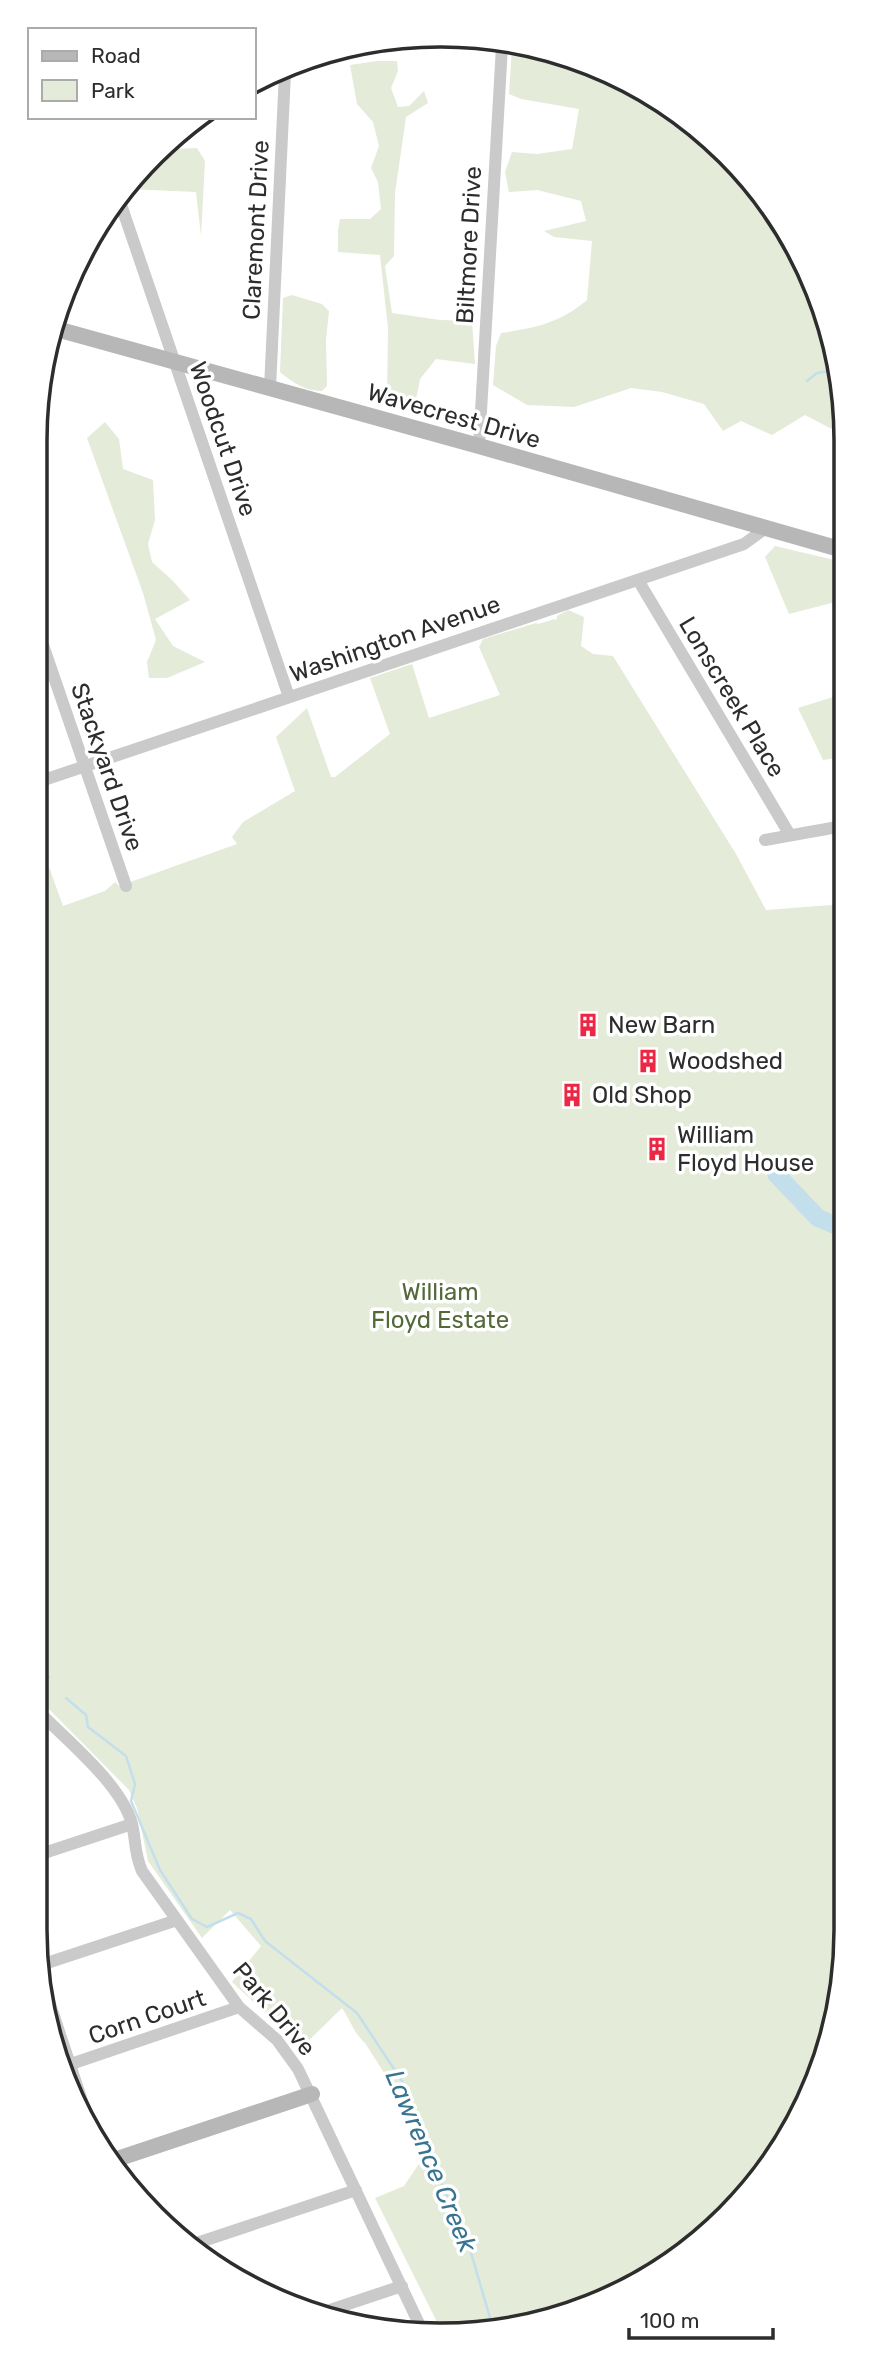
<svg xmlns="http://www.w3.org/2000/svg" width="881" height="2370" font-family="Rubik,sans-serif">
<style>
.green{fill:#e4ebd9}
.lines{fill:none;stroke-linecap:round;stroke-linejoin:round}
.stream{stroke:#c4dfec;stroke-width:2.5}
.river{stroke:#c4dfec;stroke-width:18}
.street{stroke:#cacaca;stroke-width:12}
.secondary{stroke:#b7b7b7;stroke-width:16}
.labels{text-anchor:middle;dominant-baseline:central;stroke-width:7;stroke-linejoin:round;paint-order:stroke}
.street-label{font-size:24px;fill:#2d2d2d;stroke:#fff}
.poi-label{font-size:24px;fill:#2d2d2d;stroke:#fff;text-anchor:start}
.park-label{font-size:24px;fill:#536939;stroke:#fff}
.water-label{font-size:26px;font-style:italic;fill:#387591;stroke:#fff}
.rim{fill:none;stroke:#2d2d2d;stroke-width:3.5}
</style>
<rect width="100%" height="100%" fill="#fff"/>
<path class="green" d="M512,47L546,49L665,103L746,173L815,285L842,387L843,435L805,415L772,435L741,421L723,431L704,404L662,392L631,388L574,407L527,405L493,385L496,346L501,333C535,328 560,323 587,300L592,241L554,237L544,231L586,221L581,201L537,190L509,192L505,172L512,152L537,154L572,149L579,109L521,99L509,94Z
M377,61H397L398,71L391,88L398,107L409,106L424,91L428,103L406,117L395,193L394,256L385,266L392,313L440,320L472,321L475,364L436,359L420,379L416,400L399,410L387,402L388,328L380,255L338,252V230L340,219H370L381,209L378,182L371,168L379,146L373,122L357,104L350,65Z
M197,148L205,161L201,236L196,192L129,189L128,186L170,149Z
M292,295L322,304L329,311L326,340L327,386L322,391C305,391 292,382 280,372L283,298Z
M105,422L119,439L123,469L153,480L155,520L148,544L152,562L172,580L190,600L155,619L173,646L205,662L167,678H149L147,662L156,640L143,593L87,438Z
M775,546L843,562V600L789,614L765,557Z
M568,610L584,617L581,646L593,654L613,656L736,854L766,910L844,904L846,1929L832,2035L762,2176L665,2267L520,2327L441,2330L375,2198L404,2186L431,2146L365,2043C353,2032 351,2021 342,2008L302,2047L232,1982L261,1946L230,1910L202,1938L148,1861L137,1808L129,1790L35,1695V872L49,867L63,906L105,891L115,882L119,886L237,844L232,837L243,822L295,791L276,737L307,708L331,777H335L390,734L370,678L412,664L429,718L500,695L479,647L483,639L536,623L538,624L555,619L556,621L557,616Z
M843,694V757L823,760L798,708Z"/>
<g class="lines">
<path class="stream" d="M807,381L817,373L829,371L840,379
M35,1661L49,1677
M66,1698L86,1715L88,1727L126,1756L135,1784L131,1801L160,1870L192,1919L207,1927L238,1913L251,1919L265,1941L357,2013L402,2081L435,2170L467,2239L493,2328"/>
<path class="river" d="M776,1174L818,1218L844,1229"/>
<path class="street" d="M118,196L289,697
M270,388L285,73
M479,446L502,46
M638,580L790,835
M35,622L126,886
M35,783L744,544L766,528
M765,840L843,826
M35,1708C64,1738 121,1783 132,1824C136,1840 134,1853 142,1871L239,2007L277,2040L298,2069L422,2330
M35,1856L132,1824
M41,1965L177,1920
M45,1989L84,2107
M68,2065L239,2007
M194,2244L356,2190
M327,2311L402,2286"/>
<path class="secondary" d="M53,328L479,446L843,550
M114,2160L312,2094"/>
</g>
<defs>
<g id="building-bare" transform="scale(1.89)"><path d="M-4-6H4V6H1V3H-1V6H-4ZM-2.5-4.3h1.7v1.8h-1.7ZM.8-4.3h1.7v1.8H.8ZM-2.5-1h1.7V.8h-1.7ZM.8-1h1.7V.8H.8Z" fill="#eb2744" stroke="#fff" stroke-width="2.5" paint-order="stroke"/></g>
</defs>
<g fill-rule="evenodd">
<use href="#building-bare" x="588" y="1025"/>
<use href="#building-bare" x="648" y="1061"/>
<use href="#building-bare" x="572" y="1095"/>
<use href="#building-bare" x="657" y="1149"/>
</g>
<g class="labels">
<g class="street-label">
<text transform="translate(256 230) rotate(-87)">Claremont Drive</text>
<text transform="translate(469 245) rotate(-87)">Biltmore Drive</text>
<text transform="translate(454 416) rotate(16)">Wavecrest Drive</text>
<text transform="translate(223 439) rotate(71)">Woodcut Drive</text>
<text transform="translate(395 639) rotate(-19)">Washington Avenue</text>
<text transform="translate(732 697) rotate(59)">Lonscreek Place</text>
<text transform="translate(107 767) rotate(71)">Stackyard Drive</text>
<text transform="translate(274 2009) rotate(50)">Park Drive</text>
<text transform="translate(147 2017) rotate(-19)">Corn Court</text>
</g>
<g class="poi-label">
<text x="608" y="1025">New Barn</text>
<text x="668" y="1061">Woodshed</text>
<text x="592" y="1095">Old Shop</text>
<text x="677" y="1135">William<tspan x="677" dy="28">Floyd House</tspan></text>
</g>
<g class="park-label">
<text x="440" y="1292">William<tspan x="440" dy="28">Floyd Estate</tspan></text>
</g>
<g class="water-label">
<text transform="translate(431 2161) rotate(67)">Lawrence Creek</text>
</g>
</g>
<path d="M0 0H881V2370H0ZM440 47H441A393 393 0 0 1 834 440V1930A393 393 0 0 1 441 2323H440A393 393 0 0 1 47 1930V440A393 393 0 0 1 440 47Z" fill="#fff" fill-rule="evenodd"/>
<path class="rim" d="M440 47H441A393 393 0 0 1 834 440V1930A393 393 0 0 1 441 2323H440A393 393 0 0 1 47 1930V440A393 393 0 0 1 440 47Z"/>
<rect x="28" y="28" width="228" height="91" fill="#ffffff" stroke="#ababab" stroke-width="2"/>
<rect x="42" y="51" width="35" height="10" fill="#b7b7b7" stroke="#ababab" stroke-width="2"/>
<text x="91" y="63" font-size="21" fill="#2d2d2d">Road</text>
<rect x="42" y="80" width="35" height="21" fill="#e4ebd9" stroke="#ababab" stroke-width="2"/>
<text x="91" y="98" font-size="21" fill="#2d2d2d">Park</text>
<path d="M629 2328v10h144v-10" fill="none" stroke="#2d2d2d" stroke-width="3.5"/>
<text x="640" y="2328" font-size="21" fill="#2d2d2d" stroke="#ffffff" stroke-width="5" paint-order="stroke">100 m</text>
</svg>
